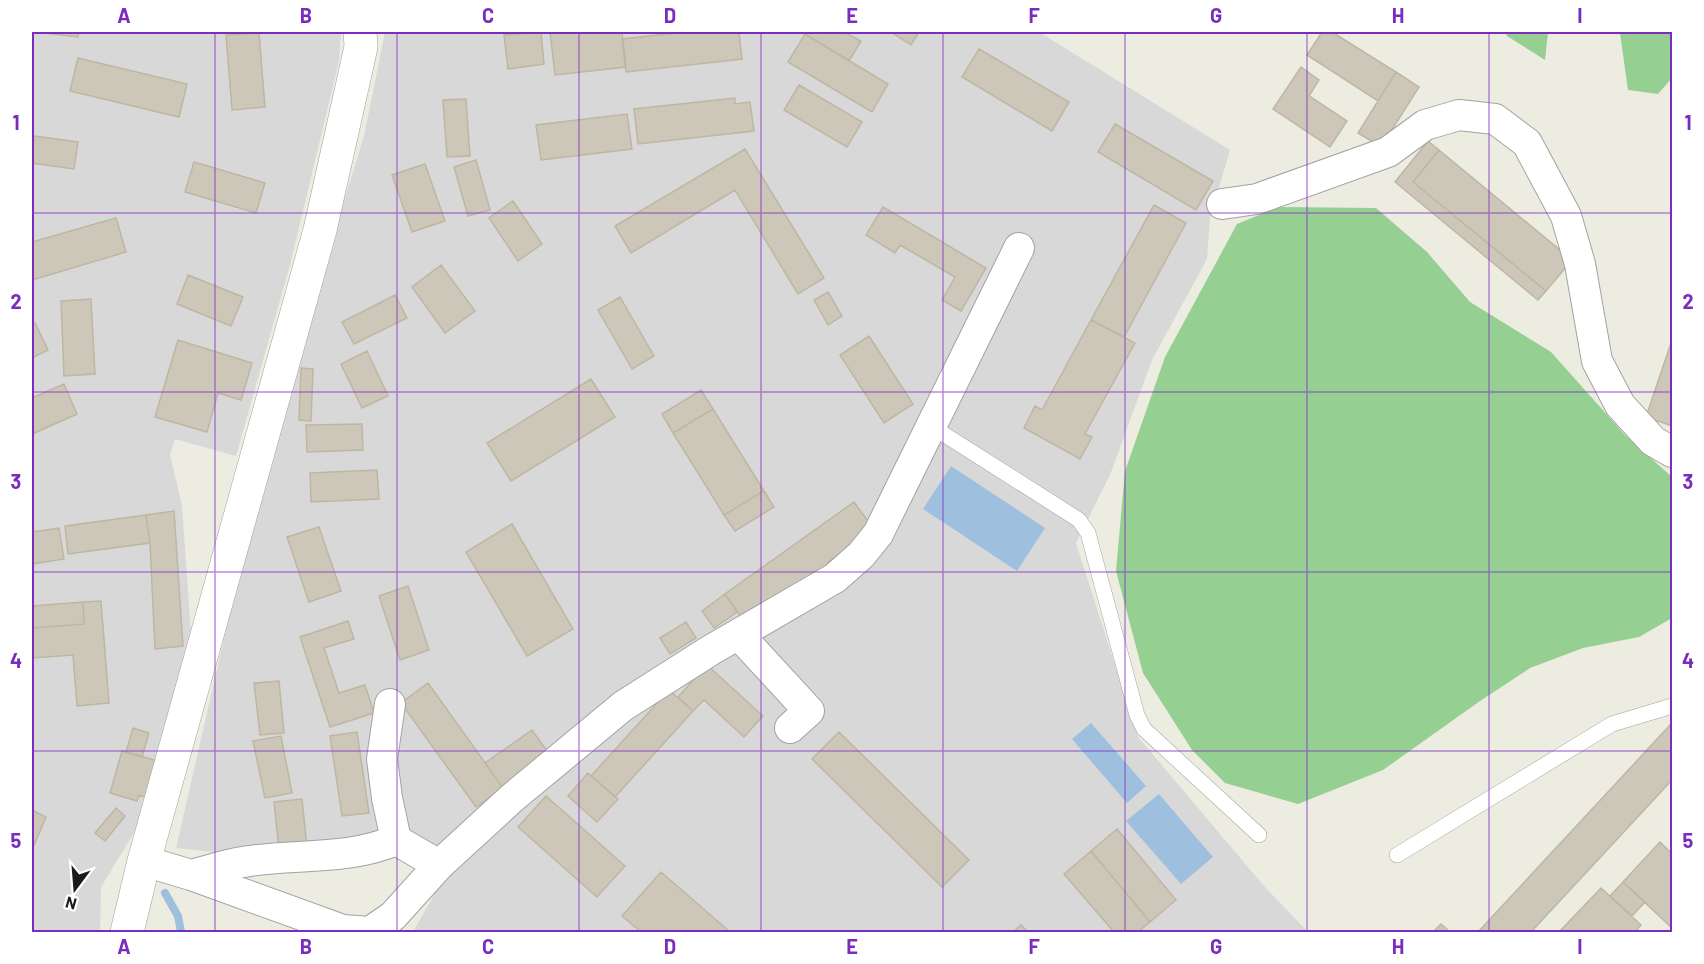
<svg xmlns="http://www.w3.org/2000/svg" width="1704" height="964" font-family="Barlow,sans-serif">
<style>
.residential{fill:#d9d8d8}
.forest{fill:#96cf92}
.water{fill:#9ec0de}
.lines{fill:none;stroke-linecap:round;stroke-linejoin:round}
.stream{stroke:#9ec0de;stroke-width:8}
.building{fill:#cdc7b9;stroke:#bfb6a2;stroke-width:1.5}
.service-casing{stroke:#a2a2a2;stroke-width:16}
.minor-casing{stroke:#a2a2a2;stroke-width:32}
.tertiary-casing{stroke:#a2a2a2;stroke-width:34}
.service{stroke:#fff;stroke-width:15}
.minor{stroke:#fff;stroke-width:30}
.tertiary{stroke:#fff;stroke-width:33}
.grid{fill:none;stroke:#7b2cbf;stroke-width:1.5;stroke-opacity:0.55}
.neatline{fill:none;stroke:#7b2cbf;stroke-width:2}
.grid-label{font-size:20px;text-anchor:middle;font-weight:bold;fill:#7b2cbf}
</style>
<rect width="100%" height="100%" fill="#edece0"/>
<path class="residential" d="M32,32H341L339,61L290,265L236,456L175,439L170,455L182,505L191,634L149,808L101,887L100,932H32Z
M385,32H1039L1230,150L1210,218L1207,259L1152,360L1110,475L1076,543L1138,737L1264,886L1308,932H413L442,881L376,837L241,855L176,848L246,543L324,266L364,136Z"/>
<path class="forest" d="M1505,32H1548L1545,60L1507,36Z
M1618,32H1672V78L1658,94L1628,90L1620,33Z
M1279,207L1376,208L1427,252L1470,302L1551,352L1625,435L1672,477V618L1639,637L1583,648L1530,668L1480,701L1383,770L1298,804L1225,783L1192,750L1143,673L1116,571L1125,471L1165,357L1237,224Z"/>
<path class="water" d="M951,466L1045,528L1017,571L923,509Z
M1091,723L1146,786L1127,803L1072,739Z
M1159,794L1213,857L1181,884L1126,821Z"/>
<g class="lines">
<path class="stream" d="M165,893L178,916L181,932"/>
</g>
<path class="building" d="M36,32H79L78,37Z
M541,32L544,64L508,69L504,35Z
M550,32H622L626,67L555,75Z
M685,32H739L742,59L626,72L622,39Z
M807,32H844L861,41L849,61L805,34Z
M891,32H919L911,45Z
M1322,32H1332L1396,72L1378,101L1307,55Z
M259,33L265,107L232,110L226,35Z
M805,34L888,84L872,112L788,62Z
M979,49L1069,102L1052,131L962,77Z
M78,58L187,84L179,117L70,91Z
M1301,67L1319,80L1309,96L1347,121L1330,147L1273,109Z
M1396,72L1419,87L1381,147L1358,133Z
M799,85L862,122L847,147L784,110Z
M735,98V104L750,102L754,131L638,144L634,109Z
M466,99L470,156L447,157L443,100Z
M627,114L632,149L541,160L536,125Z
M1115,124L1213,181L1196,210L1098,152Z
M34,136L78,142L74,169L32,163Z
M1428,141L1439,150L1413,182L1546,291L1538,300L1395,182Z
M745,149L824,278L798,294L735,190L631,253L615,226Z
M1439,150L1572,260L1546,291L1413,182Z
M476,160L490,210L468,216L454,167Z
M194,162L265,183L256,213L185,192Z
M425,164L445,221L412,232L392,175Z
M513,201L542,244L518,261L489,218Z
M1154,205L1186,223L1124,337L1091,320Z
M883,207L986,268L961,311L942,300L955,277L900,245L895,253L866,235Z
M116,218L126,252L32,280V242Z
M441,265L475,311L445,333L412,287Z
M188,275L243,297L231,326L177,304Z
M828,292L842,316L828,325L814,300Z
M395,295L407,318L354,344L342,322Z
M620,297L654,356L632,369L598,310Z
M91,299L95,374L64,376L61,301Z
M1091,320L1135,343L1085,434L1092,437L1080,459L1024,428L1035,406L1042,410Z
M35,323L48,350L32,358V324Z
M869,336L913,404L884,423L840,355Z
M178,340L252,363L241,400L218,393L207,432L155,417Z
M1672,340V426L1646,417Z
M367,351L388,396L362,408L341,364Z
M301,368L313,369L311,421L299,420Z
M591,379L615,417L511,481L487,443Z
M64,384L77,414L32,434V398Z
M701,390L713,409L673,433L662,414Z
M713,409L764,491L724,515L673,433Z
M362,424L363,450L307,452L306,425Z
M377,470L379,499L311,502L310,473Z
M764,491L774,507L735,531L724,515Z
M854,502L870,524L863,537L828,562L830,564L746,624L725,594Z
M174,511L183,646L155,649L150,543L146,515Z
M146,515L150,543L68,554L65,526Z
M512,524L573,629L527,656L466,552Z
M319,527L341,591L309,602L287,537Z
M59,528L64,559L32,564V532Z
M408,586L429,650L400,660L379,596Z
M725,594L737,612L714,628L702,611Z
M101,601L109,703L77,706L73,655L32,658V628L84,624L83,602Z
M83,602L84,624L32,628V606Z
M348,621L354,639L324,648L339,693L365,685L374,713L330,727L300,637Z
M686,622L696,638L670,654L660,638Z
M707,665L763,716L744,737L704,700L693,711L678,697Z
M279,681L284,733L260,735L254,683Z
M428,683L503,788L476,807L401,703Z
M669,690L693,711L615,797L591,776Z
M1672,723V780L1531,932H1478Z
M133,728L149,733L142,757L126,752Z
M532,730L550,755L503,788L485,763Z
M357,732L369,813L342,816L330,736Z
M839,732L969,860L942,887L812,759Z
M281,736L292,793L265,798L253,741Z
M122,751L158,761L147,798L139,795L137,801L110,793Z
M588,773L618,799L597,822L568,796Z
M546,796L625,866L597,897L518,827Z
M302,799L307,848L279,850L274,802Z
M116,808L125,816L105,841L95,833Z
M32,810L46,817L32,850Z
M1117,829L1176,900L1150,922L1091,851Z
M1660,842L1672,854V928L1623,882Z
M1091,851L1150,922L1138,932H1114L1064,874Z
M661,872L730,932H641L622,916Z
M1623,882L1645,902L1632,916L1610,896Z
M1601,888L1641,925L1635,932H1559Z
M1441,924L1450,932H1433Z
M1021,925L1028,932H1013Z"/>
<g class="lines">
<g class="service-casing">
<path id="service" d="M931,426L1079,520L1088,533L1137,715L1144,729L1259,835
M1397,855L1612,724L1672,706"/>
</g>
<g class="minor-casing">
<path id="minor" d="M1222,204L1257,199L1388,152L1425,125L1459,115L1495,119L1527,143L1566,216L1580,264L1597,361L1620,405L1653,441L1672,452
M739,635L809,711L790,728
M390,704L382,759L387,798L396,840
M144,861L191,875L343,930L370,932L393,916L439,865L512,798L623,706L711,650L835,578L861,555L878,534L1019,248
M191,875C211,870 230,863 250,861C298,854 350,860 396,840L439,865"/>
</g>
<g class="tertiary-casing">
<path id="tertiary" d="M127,932L144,861L320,230L361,47L360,32"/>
</g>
<use href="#service" class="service"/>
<use href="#minor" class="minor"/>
<use href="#tertiary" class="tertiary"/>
</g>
<path class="grid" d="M215,32V932M397,32V932M579,32V932M761,32V932M943,32V932M1125,32V932M1307,32V932M1489,32V932M32,213H1672M32,392H1672M32,572H1672M32,751H1672"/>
<rect width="1704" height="964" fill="none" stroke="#ffffff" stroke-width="66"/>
<g transform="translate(75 889) rotate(196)" stroke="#ffffff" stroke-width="4.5" paint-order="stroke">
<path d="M0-4.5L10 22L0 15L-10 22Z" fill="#1b1b1b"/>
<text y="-9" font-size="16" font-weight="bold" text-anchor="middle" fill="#1b1b1b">N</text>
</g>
<rect x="33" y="33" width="1638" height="898" class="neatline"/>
<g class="grid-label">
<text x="124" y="23">A</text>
<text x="306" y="23">B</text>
<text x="488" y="23">C</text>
<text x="670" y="23">D</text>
<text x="852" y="23">E</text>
<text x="1034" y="23">F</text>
<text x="1216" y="23">G</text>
<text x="1398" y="23">H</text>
<text x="1580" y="23">I</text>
<text x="16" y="130">1</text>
<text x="1688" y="130">1</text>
<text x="16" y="309">2</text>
<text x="1688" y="309">2</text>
<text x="16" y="489">3</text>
<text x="1688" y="489">3</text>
<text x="16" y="668">4</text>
<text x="1688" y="668">4</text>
<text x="16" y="848">5</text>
<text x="1688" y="848">5</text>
<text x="124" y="954">A</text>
<text x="306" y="954">B</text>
<text x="488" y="954">C</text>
<text x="670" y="954">D</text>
<text x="852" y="954">E</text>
<text x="1034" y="954">F</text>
<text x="1216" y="954">G</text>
<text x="1398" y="954">H</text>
<text x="1580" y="954">I</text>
</g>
</svg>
